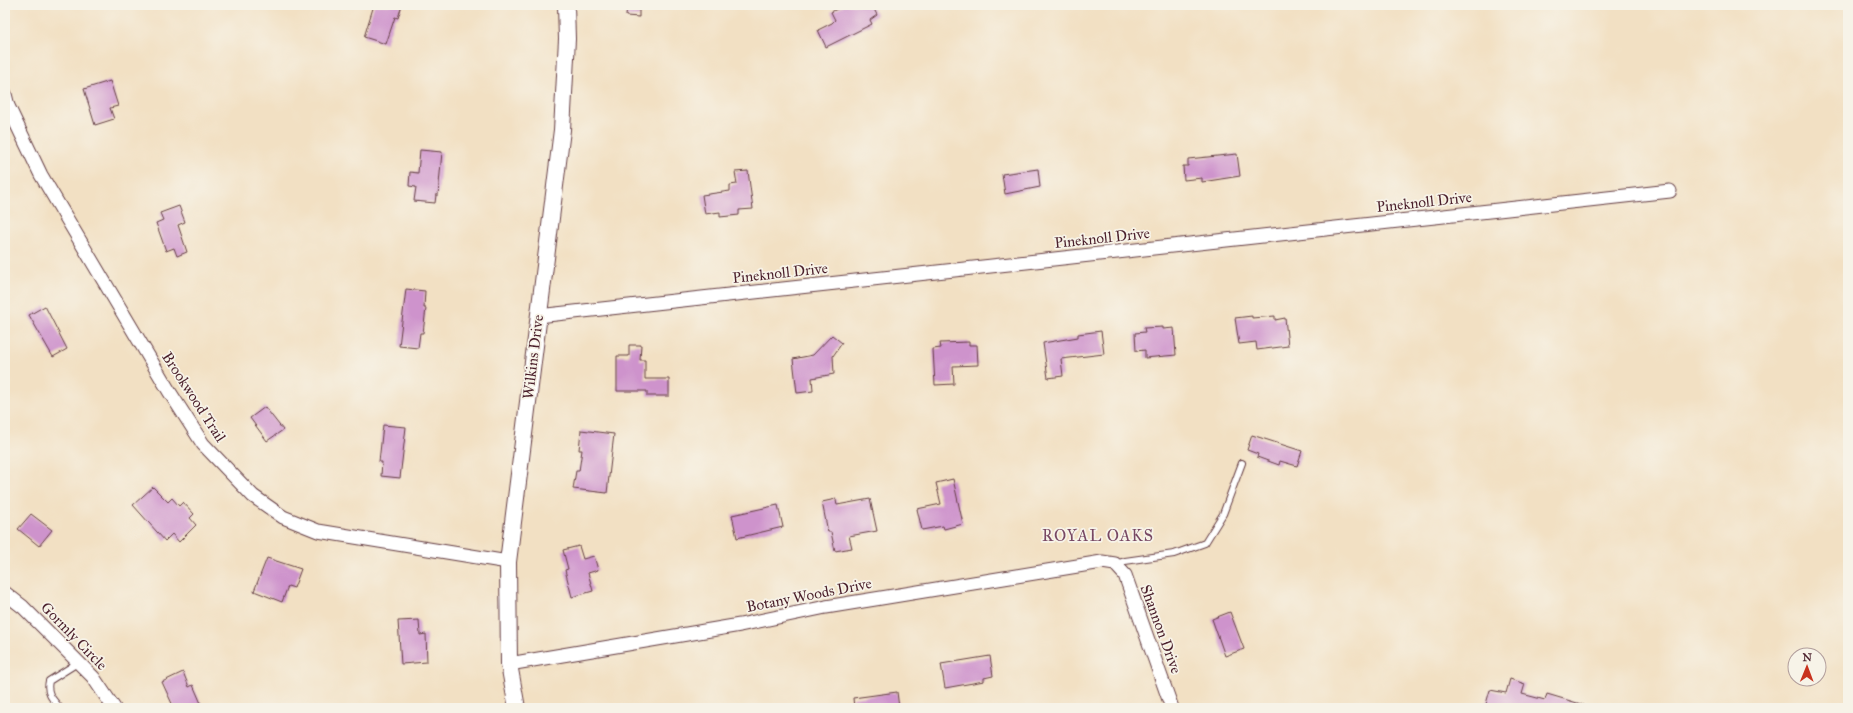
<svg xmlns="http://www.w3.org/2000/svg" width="1853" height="713" font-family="'IM FELL Great Primer',serif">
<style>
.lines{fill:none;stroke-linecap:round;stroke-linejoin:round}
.stream{stroke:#5ec8da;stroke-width:4}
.building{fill:#ce93cc}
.service-casing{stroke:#633c42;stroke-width:8}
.minor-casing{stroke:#633c42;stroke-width:15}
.tertiary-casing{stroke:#633c42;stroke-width:18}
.service{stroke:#fff;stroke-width:6}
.minor{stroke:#fff;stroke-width:13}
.tertiary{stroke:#fff;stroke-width:16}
.labels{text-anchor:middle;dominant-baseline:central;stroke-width:3.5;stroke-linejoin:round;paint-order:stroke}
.street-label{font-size:15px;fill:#4a1f2b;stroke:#f7f3e8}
.neighbourhood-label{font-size:16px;letter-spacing:1px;fill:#784863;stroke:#f7f3e8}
</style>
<rect width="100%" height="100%" fill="#f7f3e8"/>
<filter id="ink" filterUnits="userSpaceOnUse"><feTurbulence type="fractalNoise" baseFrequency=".025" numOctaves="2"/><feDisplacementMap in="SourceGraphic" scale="8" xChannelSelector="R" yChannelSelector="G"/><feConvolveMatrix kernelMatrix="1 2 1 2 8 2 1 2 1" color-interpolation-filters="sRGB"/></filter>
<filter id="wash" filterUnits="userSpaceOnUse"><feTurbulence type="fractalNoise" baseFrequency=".012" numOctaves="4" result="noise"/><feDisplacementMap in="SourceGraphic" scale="16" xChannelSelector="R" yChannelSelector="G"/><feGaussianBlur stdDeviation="0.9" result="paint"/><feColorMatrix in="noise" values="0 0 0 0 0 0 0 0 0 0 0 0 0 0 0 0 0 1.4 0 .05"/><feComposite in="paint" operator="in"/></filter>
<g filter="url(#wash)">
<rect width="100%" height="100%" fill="#f2e0c3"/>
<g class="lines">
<path class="stream" d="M1848,375V381"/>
</g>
<g id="blocks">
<path class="building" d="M374,5H402L398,18L395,17L386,44L364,37Z
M627,5H639V17L626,16Z
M845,5H872L877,15L870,20L872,24L826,47L818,30L832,23L835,20L831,12Z
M110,81L118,106L110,108L114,119L95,125L84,89Z
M420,150L442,152L438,195H436L435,203L414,201L416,187L409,186L410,172L418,173Z
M1237,154L1240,176L1202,182V178L1184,180L1183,166H1188V159Z
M1038,169L1040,187L1005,194L1002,174Z
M748,171L753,209L739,210V215L720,217V212L705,214L702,195L730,191V185L737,184L735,172Z
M179,206L185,222L178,225L187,252L177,256L174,248L166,251L156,223L163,220L160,213Z
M406,289L425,291L424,308H426L423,333H420L418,348L399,346Z
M45,306L67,349L53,357L29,315Z
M1252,316V318L1275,316V320L1285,318L1288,346L1257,350L1256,342L1239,344L1235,318Z
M1163,327V329L1174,328L1176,355L1145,358V350L1136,351L1135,333L1145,332L1144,328Z
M1101,331L1104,354L1061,359L1063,376L1048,378L1043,343L1078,337V334Z
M832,335L842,343L833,356L834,374L812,378L813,391L797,393L793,359L813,355Z
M969,342V345H977L978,365L953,366L954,384L935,385L933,349L941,348L940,343Z
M629,345H641L640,360H645V379H669V396H647V391H617V356H629Z
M265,407L283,430L267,441L250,418Z
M383,425L406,427L400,478L381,476L382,462H379Z
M581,430L614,434L607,493L573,489L576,471H579L582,450H579Z
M1252,435L1302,451L1297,466L1280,461L1279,465L1257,457L1258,454L1247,450Z
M953,479L963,524L944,529L943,526L922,530L917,509L941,504L936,483Z
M153,487L168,502L172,498L179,506L183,502L194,514L190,518L196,525L179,542L172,534L165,541L133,505Z
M836,499L837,505L870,499L877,531L849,536L852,548L835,551L831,532H828L822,502Z
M778,505L783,527L737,538L732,515Z
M31,514L52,530L39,546L18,529Z
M579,546L583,559L594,556L598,570L588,573L593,591L572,597L565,570L568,569L563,550Z
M267,558L301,569L294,588L288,586L282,602L254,591Z
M1230,612L1244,649L1225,656L1212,619Z
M419,620L420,635L426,634L427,662L401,664L398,621Z
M990,656L993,676L984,678V681L945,688L941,664Z
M183,672L189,687L193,685L203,708H174L162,682Z
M1510,679L1525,684L1522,694L1545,700L1547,694L1584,705L1583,708H1500L1486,704L1490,690L1506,693Z
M897,692L899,708H854L853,698Z"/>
</g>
</g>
<g filter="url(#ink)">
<use href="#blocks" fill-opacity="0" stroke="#633c42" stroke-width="1"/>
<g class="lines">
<g class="service-casing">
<path id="service" d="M1115,564L1125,561L1174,554L1205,543L1223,514L1242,463
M60,708C52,699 46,693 49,681L79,662"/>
</g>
<g class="minor-casing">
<path id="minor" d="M5,94L8,106L41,175L169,391L203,444L253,496L283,517L318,531L508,562
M538,316L1670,191
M5,593L23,607L93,677L114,708
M509,664L740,625L826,607L1102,562L1115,564L1125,575L1172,708"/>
</g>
<g class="tertiary-casing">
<path id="tertiary" d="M517,708L509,664L508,562L562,130L567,39L566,5"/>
</g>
<use href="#service" class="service"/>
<use href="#minor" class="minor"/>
<use href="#tertiary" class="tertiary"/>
</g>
</g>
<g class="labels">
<g class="street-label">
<text transform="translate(1424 202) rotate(-6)">Pineknoll Drive</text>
<text transform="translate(1102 238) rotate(-6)">Pineknoll Drive</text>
<text transform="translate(780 273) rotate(-6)">Pineknoll Drive</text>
<text transform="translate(533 357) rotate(-83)">Wilkins Drive</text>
<text transform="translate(194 397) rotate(57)">Brookwood Trail</text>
<text transform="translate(809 595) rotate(-11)">Botany Woods Drive</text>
<text transform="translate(1161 629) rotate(70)">Shannon Drive</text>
<text transform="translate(74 636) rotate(46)">Gormly Circle</text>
</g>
<g class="neighbourhood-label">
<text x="1098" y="535">ROYAL OAKS</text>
</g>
</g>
<rect width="1853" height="713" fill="none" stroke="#f7f3e8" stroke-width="20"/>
<g transform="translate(1807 667) rotate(1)"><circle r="19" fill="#f7f3e8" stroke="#b29e9c"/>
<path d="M0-3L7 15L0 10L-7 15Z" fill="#c8321e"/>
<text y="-6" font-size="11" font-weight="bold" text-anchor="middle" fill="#4a1f2b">N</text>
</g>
</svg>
